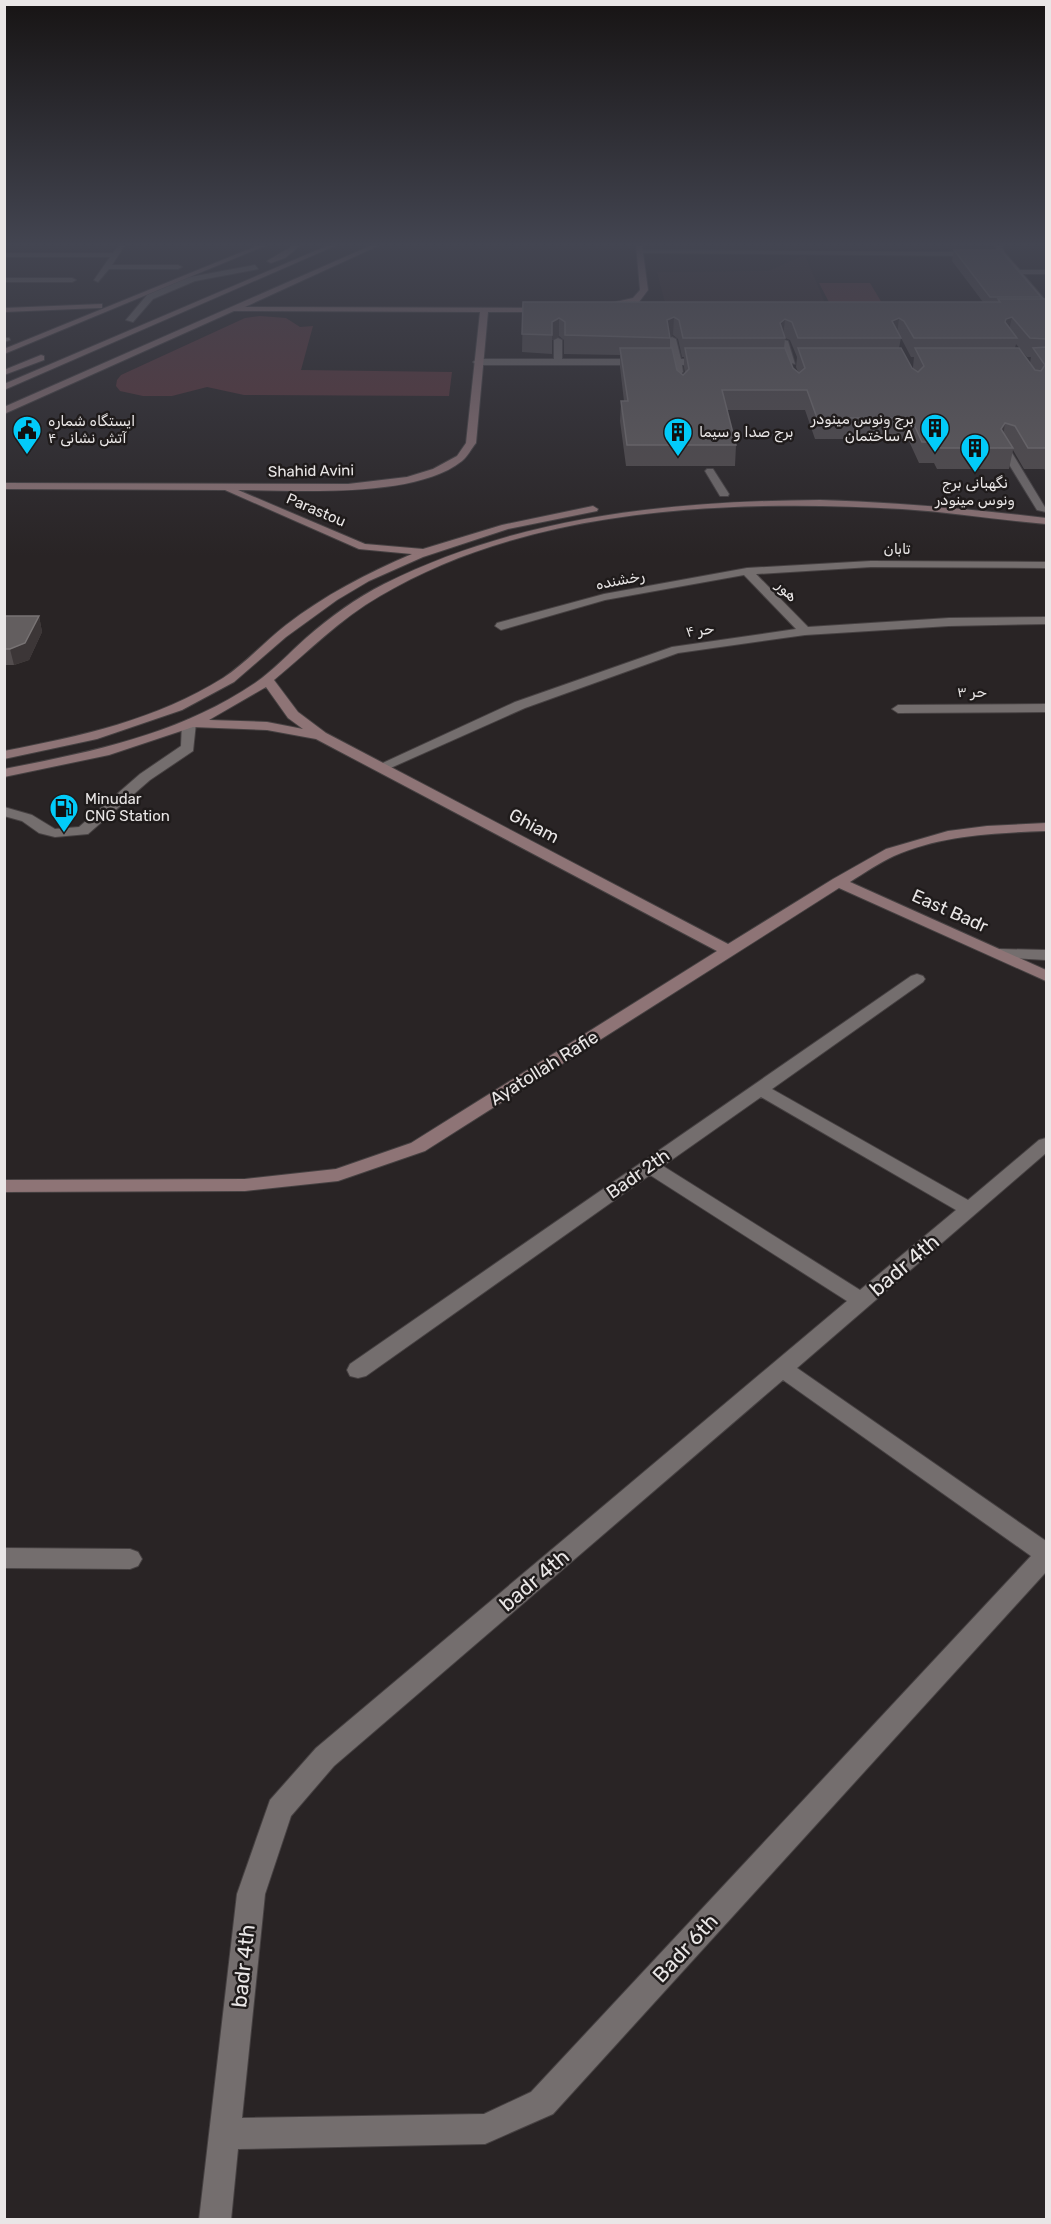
<svg xmlns="http://www.w3.org/2000/svg" width="1051" height="2224" font-family="Rubik,Vazirmatn,sans-serif">
<style>
.built{fill:#362a2b}
.green{fill:#5b3439}
.lines{fill:none;stroke-linecap:round;stroke-linejoin:round}
.lane-casing{stroke:#464142;stroke-width:2}
.street-casing{stroke:#464142;stroke-width:2}
.secondary-casing{stroke:#464142;stroke-width:2}
.lane{fill:#746e6e;fill-rule:evenodd}
.street{fill:#746e6e;fill-rule:evenodd}
.secondary{fill:#8e7476;fill-rule:evenodd}
.wall{fill:#534d4e;fill-rule:evenodd}
.shaded-wall{fill:#3c3637}
.building{fill:#635e5f;stroke:#787374;stroke-width:1.5}
.labels{text-anchor:middle;dominant-baseline:central;stroke-width:5;stroke-linejoin:round;paint-order:stroke}
.far-poi-label{font-size:15px;fill:#e9e6e6;stroke:#1f1b1b;text-anchor:start}
.far-street-label{font-size:15px;fill:#e9e6e6;stroke:#1f1b1b}
.street-label{font-size:18px;fill:#e9e6e6;stroke:#1f1b1b}
.near-street-label{font-size:21px;fill:#e9e6e6;stroke:#1f1b1b}
</style>
<rect width="100%" height="100%" fill="#292425"/>
<path class="built" d="M805,255L828,310L667,311L657,272L768,271Z"/>
<path class="green" d="M819,283H870L885,308H832Z
M260,316L286,318L300,327L313,326L301,370L452,372L449,396L244,395L207,387L172,396H143L120,391L116,386L117,380L121,375L245,318Z"/>
<g class="lines">
<g class="lane-casing">
<path id="lane" d="M255,265L258,269L195,281L153,299L133,322L126,320L147,295L190,277Z
M189,719L196,723L193,751L150,780L88,834L55,837L39,833L22,821L4,816V807L32,815L55,829L79,827L140,774L181,746L182,723Z"/>
</g>
<g class="street-casing">
<path id="street" d="M119,245H125L112,265H178L182,267L178,269H109L98,282L94,280L110,257H4V253H113Z
M995,245H1001L1005,253L1020,270H1046V274H1023L1046,301V307H1043C1027,288 1003,268 995,245Z
M641,250L976,252L980,254L976,256L639,253Z
M4,278H72L76,280L72,282H4Z
M672,337L676,339L681,359H707L711,362L707,365H682L683,372L679,375L675,372L673,365H477L473,362L477,359H554V340L558,338L562,340V359H672L668,339Z
M4,338H9L10,340L4,342Z
M781,339L788,341L795,364L788,362Z
M1001,446L1009,448L1046,509V512L1037,510L999,448Z
M707,469H713L729,494L728,496H720L705,471Z
M871,561L1046,562V568L871,567L756,574L808,627L949,618L1046,617V624L949,626L805,635L678,653L525,708L386,770H376L374,767L515,702L672,647L796,629L744,575L605,600L501,630L495,626L497,623L604,594L747,568Z
M1046,704V712L898,713L892,709L898,705Z
M1000,949L1046,950V960L994,957L992,954Z
M917,974L923,976L925,979L923,982L772,1089L968,1200L1039,1140L1046,1138V1153L797,1368L1046,1541V1572L553,2114L485,2144L238,2149L231,2220H199L237,1894L270,1800L316,1748L847,1301L650,1175L366,1376L358,1378L350,1376L347,1370L350,1364L911,976ZM761,1097L956,1210L860,1290L663,1166ZM783,1380L1031,1556L531,2092L484,2114L242,2118L265,1894L291,1816L334,1766Z
M4,1548L130,1549L138,1552L142,1559L138,1566L130,1569L4,1568Z"/>
</g>
<g class="secondary-casing">
<path id="secondary" d="M259,245H267L4,354V349Z
M294,245H301L285,258L271,263L267,261Z
M329,245H337L4,390V384Z
M372,245H380L245,307L548,308L552,310L548,312H488L476,443C471,449 468,456 462,461C415,499 297,490 238,490L365,544L423,549L502,525L593,506L598,509L597,511L508,529L423,557L369,581L337,600L286,637L234,682L182,710L97,739L4,759V751C81,736 156,720 223,678C246,663 264,642 286,625C325,595 367,573 412,554L359,549L225,490L4,489V483L348,484L407,477L433,469L457,456L466,443L480,312L234,311L4,414V407Z
M636,245H642L648,290L639,302L602,309V305L633,298L640,290Z
M102,304V308H99L4,312V308Z
M41,355L44,356V360L4,375V370Z
M820,500C896,502 970,509 1046,518V524C998,520 950,512 902,509C733,499 529,507 380,596C340,619 309,651 274,680L298,712L326,733L728,944L833,879L886,849L948,831L987,826L1046,823V831C995,833 941,835 894,856C879,863 864,873 850,882L1046,970V981L839,888L425,1151L338,1181L245,1191L4,1192V1180L245,1179L336,1169L411,1143L717,951L316,739L267,730L193,727L109,755L4,777V769C92,752 180,734 255,683C274,670 289,653 306,638C330,617 356,598 384,584C520,516 670,501 820,500ZM266,687L288,718L303,729L267,722L209,720Z"/>
</g>
<use href="#lane" class="lane"/>
<use href="#street" class="street"/>
<use href="#secondary" class="secondary"/>
</g>
<path class="wall" d="M954,250L1041,297L1040,299H1047V472L1044,469H1024L1013,450L1009,469H937L934,463H919L908,439H815L805,410H727L736,445L735,466H626L620,421L621,401H624L620,367V355L564,354V340L559,336L552,340V354L522,352L523,302H983L952,261ZM673,335L678,339L682,357H684V367L685,373L683,375L677,370L670,348V336ZM785,338L790,340L797,357L796,367L798,372L793,368L784,348ZM901,338L911,357H914L913,367V369L899,348ZM1016,344L1027,357H1031L1030,363L1015,348Z
M4,616H39L42,632L29,660L14,665H4Z"/>
<path class="shaded-wall" d="M674,317L673,335L666,338L667,320Z
M1012,317L1008,335L1003,337L1002,340L1006,319Z
M559,318V336L552,340V322Z
M899,318L897,336L892,321Z
M785,319L783,337L780,323Z
M1005,423L1002,444L997,449L1001,429Z
M39,616L42,632L29,660L14,665L10,649Z"/>
<path class="building" d="M954,250H1000L1041,297H990Z
M998,299H1047V339L1030,338L1012,317L1006,319L1005,322L1017,338H914L904,321L899,318L892,321L901,338H798L792,322L785,319L780,323L785,338H683L679,320L674,317L667,320L670,338L565,335V322L559,318L552,322V335L522,334L523,302H1000Z
M1047,347V448H1028L1015,426L1005,423L1001,429L1013,448H940L937,442H922L911,418H817L807,390H722L736,445H627L621,401H628L620,348H672L677,370L683,375L689,369L685,348H785L793,368L799,373L805,368L798,348H901L912,368L918,372L924,366L915,348H1019L1035,370L1041,371L1045,365L1033,348Z
M4,616H39L25,643L10,649H4Z"/>
<linearGradient id="sky" x2="0" y2="1"><stop stop-color="#171414"/><stop offset="0.44" stop-color="#434551"/><stop offset="1" stop-color="#434551" stop-opacity="0"/></linearGradient>
<rect width="1051" height="556" fill="url(#sky)"/>
<defs>
<g id="building-pin" transform="scale(1.5)"><path d="M0 17L-7.5 6A9.5 9.5 0 1 1 7.5 6Z" fill="#02cbf9" stroke="#1f1b1b"/><path d="M-4-6H4V6H1V3H-1V6H-4ZM-2.5-4.3h1.7v1.8h-1.7ZM.8-4.3h1.7v1.8H.8ZM-2.5-1h1.7V.8h-1.7ZM.8-1h1.7V.8H.8Z" fill="#111"/></g>
<g id="civic-pin" transform="scale(1.5)"><path d="M0 17L-7.5 6A9.5 9.5 0 1 1 7.5 6Z" fill="#02cbf9" stroke="#1f1b1b"/><path d="M-.6-6.5H3V-4.5H.6V-3L4-1V1h2V6H-6V1h2V-1L-.6-3ZM-1.2 2.5V6h2.4V2.5Z" fill="#111"/></g>
<g id="fuel-pin" transform="scale(1.5)"><path d="M0 17L-7.5 6A9.5 9.5 0 1 1 7.5 6Z" fill="#02cbf9" stroke="#1f1b1b"/><path d="M-5.5-6h7V0h2V4h1.3V-2.5L3-4.5l.8-.8L6-3V5H2.5V1h-1V6h-7ZM-4.2-4.7v3.2H.2V-4.7Z" fill="#111"/></g>
</defs>
<g fill-rule="evenodd">
<use href="#building-pin" x="935" y="428"/>
<use href="#civic-pin" x="27" y="430"/>
<use href="#building-pin" x="678" y="432"/>
<use href="#building-pin" x="975" y="448"/>
<use href="#fuel-pin" x="64" y="808"/>
</g>
<g class="labels">
<g class="far-poi-label">
<text x="914" y="419" text-anchor="end">برج ونوس مینودر<tspan x="914" dy="17">ساختمان A</tspan></text>
<text x="48" y="421">ایستگاه شماره<tspan x="48" dy="17">۴ آتش نشانی</tspan></text>
<text x="699" y="432">برج صدا و سیما</text>
<text x="975" y="483" text-anchor="middle">نگهبانی برج<tspan x="975" dy="17">ونوس مینودر</tspan></text>
<text x="85" y="799">Minudar<tspan x="85" dy="17">CNG Station</tspan></text>
</g>
<g class="far-street-label">
<text transform="translate(311 471) rotate(-1)">Shahid Avini</text>
<text transform="translate(316 510) rotate(23)">Parastou</text>
<text x="897" y="549">تابان</text>
<text transform="translate(620 580) rotate(-11)">رخشنده</text>
<text transform="translate(787 591) rotate(46)">هور</text>
<text transform="translate(700 630) rotate(-8)">حر ۴</text>
<text x="972" y="692">حر ۳</text>
</g>
<g class="street-label">
<text transform="translate(534 826) rotate(28)">Ghiam</text>
<text transform="translate(950 911) rotate(24)">East Badr</text>
<text transform="translate(544 1068) rotate(-32)">Ayatollah Rafie</text>
<text transform="translate(638 1174) rotate(-35)">Badr 2th</text>
</g>
<g class="near-street-label">
<text transform="translate(904 1265) rotate(-40)">badr 4th</text>
<text transform="translate(534 1580) rotate(-40)">badr 4th</text>
<text transform="translate(685 1948) rotate(-47)">Badr 6th</text>
<text transform="translate(243 1966) rotate(-84)">badr 4th</text>
</g>
</g>
<rect width="1051" height="2224" fill="none" stroke="#e9e6e6" stroke-width="12"/>
</svg>
